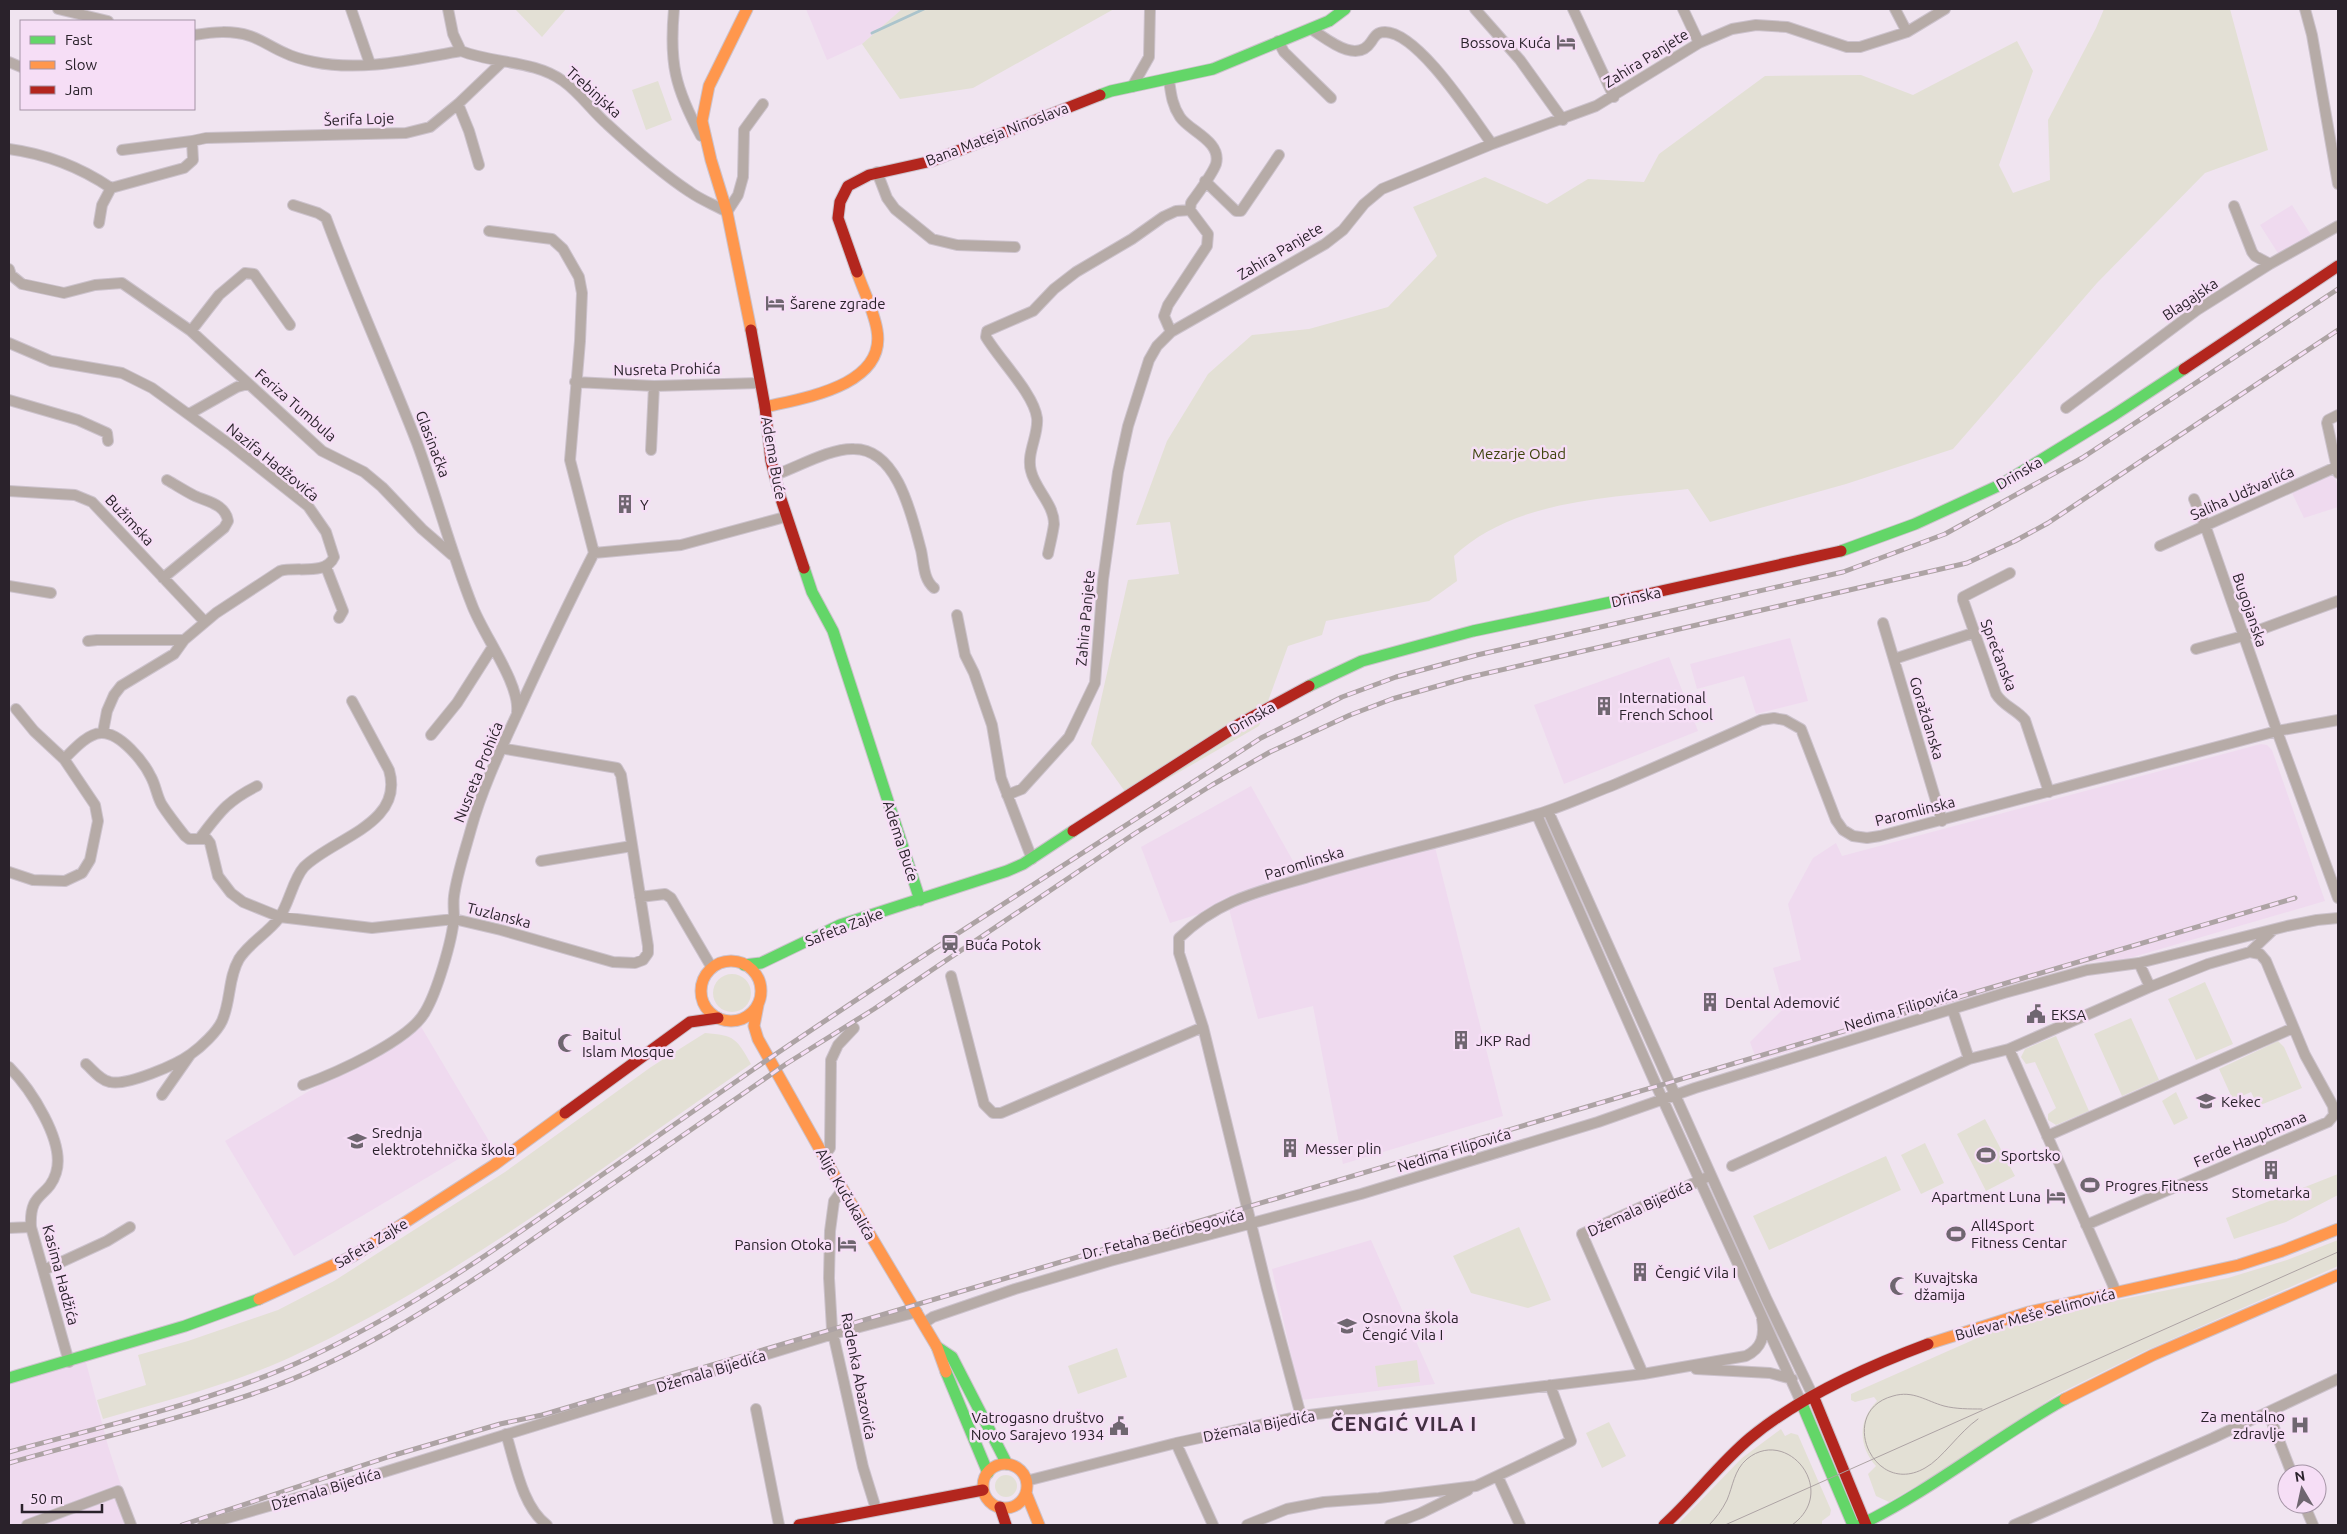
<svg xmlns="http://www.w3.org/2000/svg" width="2347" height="1534" font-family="Ubuntu,sans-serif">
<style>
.built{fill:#efdaef}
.green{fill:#e3e0d5}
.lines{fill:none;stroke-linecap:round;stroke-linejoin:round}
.stream{stroke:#abc4cc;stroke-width:3}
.street-casing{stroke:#ccc2cc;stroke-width:12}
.fast-casing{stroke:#ccc2cc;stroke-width:13}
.slow-casing{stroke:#ccc2cc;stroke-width:13}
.jam-casing{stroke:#ccc2cc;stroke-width:13}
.street{stroke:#b6aba7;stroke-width:10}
.fast{stroke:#63d668;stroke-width:11}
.slow{stroke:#ff974d;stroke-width:11}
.jam{stroke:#b3261e;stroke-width:11}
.tram{stroke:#ada3a4;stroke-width:1}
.rail-casing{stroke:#ada3a4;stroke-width:5}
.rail{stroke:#f6def6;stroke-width:3;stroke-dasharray:9;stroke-linecap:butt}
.labels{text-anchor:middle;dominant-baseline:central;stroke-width:5;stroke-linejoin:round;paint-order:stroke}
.poi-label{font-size:15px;fill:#2a222b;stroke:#f6def6;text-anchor:start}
.street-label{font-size:15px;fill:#2a222b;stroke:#f6def6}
.park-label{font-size:15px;fill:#3e430c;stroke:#f6def6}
.district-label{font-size:20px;font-weight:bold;letter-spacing:1px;fill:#433043;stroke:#f6def6}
</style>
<rect width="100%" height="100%" fill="#f0e4f0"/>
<path class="built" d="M806,9H902L862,44L827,60Z
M2292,205L2313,238L2281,258L2260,225Z
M2334,474L2338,488V507L2304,518L2292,493Z
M1790,638L1808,701L1756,714L1744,676L1697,689L1690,664Z
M1669,657L1698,731L1564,784L1534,705Z
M2261,744L2267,745L2272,750L2325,901L2116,962L2095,961L2052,973L1757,1061L1750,1042L1784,1008L1773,968L1801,960L1788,904L1813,858L1836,843L1842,856Z
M1251,786L1302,877L1435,847L1503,1116L1343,1164L1313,1006L1258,1019L1228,905L1170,923L1141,847Z
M420,1025L489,1141L294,1256L225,1141Z
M1371,1240L1435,1384L1301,1400L1272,1269Z
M83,1351L108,1446L134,1525H9V1373Z"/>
<path class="green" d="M515,9H566L542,37Z
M902,9H1114L973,88L900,99L862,44Z
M2104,9H2230L2268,150L2205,173L2097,283L1953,449L1846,484L1710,522L1688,489C1611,498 1514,499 1454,556L1457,581L1429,601L1326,621L1322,635L1288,646L1259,726L1131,800L1091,744L1128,580L1179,574L1170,522L1136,525L1167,441L1208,374L1252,335L1309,329L1388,307L1437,256L1413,207L1485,177L1547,204L1588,179L1644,182L1659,154L1765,76L1861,75L1913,95L2017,41L2033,71L1999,165L2013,193L2050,180L2048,120L2096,28Z
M658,81L672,120L646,130L632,90Z
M713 993a19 19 0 1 1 38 0a19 19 0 1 1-38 0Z
M2205,982L2233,1044L2196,1060L2168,999Z
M2131,1018L2159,1080L2122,1096L2094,1034Z
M705,1033C735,1035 737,1039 751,1064C601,1168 455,1281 289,1358C230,1385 165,1401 103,1419L97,1400L146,1385L138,1355L188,1341L278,1310L334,1281L505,1172L651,1067Z
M2056,1036L2089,1111L2056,1125L2048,1120V1114L2056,1108L2035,1062L2026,1064L2021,1057L2025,1049Z
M2278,1041L2284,1047L2302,1088L2258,1106L2251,1092L2233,1100L2219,1069Z
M2176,1092L2188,1118L2174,1125L2162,1101Z
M1985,1119L2015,1176L1986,1191L1957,1134Z
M1925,1143L1944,1183L1921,1194L1901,1155Z
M1886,1156L1901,1190L1769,1250L1753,1216Z
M2338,1174V1195L2286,1222L2234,1239L2226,1218Z
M1519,1227L1551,1300L1528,1308L1471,1293L1453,1256Z
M2338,1240V1266L2145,1351L2058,1394L1939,1473L1889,1502L1876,1496L1868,1474L1876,1466C1859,1447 1857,1421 1877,1401L1874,1397L1855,1402L1851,1400V1394L2000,1328L2103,1303L2228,1278L2287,1260Z
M1117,1348L1127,1377L1078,1394L1068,1366Z
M1417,1360L1420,1382L1378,1387L1375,1366Z
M1609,1422L1626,1456L1602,1468L1586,1433Z
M1781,1429L1785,1436L1791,1433L1798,1435L1831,1510L1830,1515L1822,1521V1524L1827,1525H1677L1742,1458Z
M995 1486a11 11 0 1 1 22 0a11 11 0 1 1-22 0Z"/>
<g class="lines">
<path class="stream" d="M872,33L924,9"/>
<g class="street-casing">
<path id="street" d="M58,9L108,21
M351,9L370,64
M448,9L453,34L461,51C494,64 534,60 563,81C580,93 592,111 607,124C633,148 661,173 690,192C701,200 715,205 727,212L738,195L743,177L744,130L763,104
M674,9C669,63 675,88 701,136
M1475,9L1520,60L1563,120
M1573,9L1614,97
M1683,9L1699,43
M1895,9L1907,32
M2305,9L2312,35L2338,184
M1311,29C1326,38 1356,65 1371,42C1375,36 1377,32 1385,32C1419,33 1472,117 1492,144
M194,35C213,32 231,30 250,36C262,40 273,48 285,53C293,57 304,60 314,62C362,72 414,59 461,51
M1278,41L1284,52L1331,98
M9,62L21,67
M1169,80C1171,94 1172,105 1180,117C1189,131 1222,141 1216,164C1212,175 1198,193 1191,203L1190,210L1208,234L1207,246L1168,305L1164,316L1171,332
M1132,87L1149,57L1150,9
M458,104L469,131L479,165
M9,149C46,154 80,167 111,188L184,168L193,160L192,141L206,138L406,133L430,127L458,104L502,62
M122,150L192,141
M877,172L887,198L895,209L932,239L957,245L1015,247
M1205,181L1236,211H1241L1279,155
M293,205L318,213L326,218C354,294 388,368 417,443C437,497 451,552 472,605C483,635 520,683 517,712
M2234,206L2252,252L2255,256L2270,264
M99,223L102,205L111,188
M9,269L11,275L22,284L64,293L95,285L122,283L191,331L322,451L364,472L382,487L422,529L452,555
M191,331L219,295L245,273L254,274L290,325
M9,343L51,361L122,373L152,388L232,446L308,506L326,532L334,557C326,576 296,566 280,571L216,613L184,640L174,654L121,686L114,695L107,711L103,732
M575,382L654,386L759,383
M9,400L78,420L107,433L108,441
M2066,408L2197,310L2270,264L2338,226
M189,414L237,387L248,384
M651,450L654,386
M2338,473L2327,423L2328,420L2338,415
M775,475C798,467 830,448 854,449C898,449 912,517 921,550C924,563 923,579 934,588
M9,491L75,495L92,502L205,622
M2194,499L2205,525L2277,731L2338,898
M2160,546L2336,467
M594,553L681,545L785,517
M1048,554C1050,544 1053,533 1054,524C1054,504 1035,489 1031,471C1026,453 1039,435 1037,418C1034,394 999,359 986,337L987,331L1033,311L1054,289L1076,272L1132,239L1163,217L1176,211L1190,210
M326,567L343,611L339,618
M2010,573L1963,597V600L1996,694C2003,706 2016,709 2025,720L2049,792
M163,578L224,528L228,521C225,504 208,502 195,496C185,491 176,485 167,480
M9,586L51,593
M957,615L965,655L974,673L992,725L1001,778L1032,859
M1883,623L1942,821
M88,641L97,640H184
M2196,649L2243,636L2338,601
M1894,659L1973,633
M431,735L457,703L492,648
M64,759C74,749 87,734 101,733C120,732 144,762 151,777C156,786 157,797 162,805C169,816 177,826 185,836L189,839H207L210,843L218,876L231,893L243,902L280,917L372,928L454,919L501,930L613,962L635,963L643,960L648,953V946L621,775L617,768L500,748
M1007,795L1022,789L1069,737L1095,683L1103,580L1118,472L1128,426L1149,360L1157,346L1171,332L1325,244L1343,230L1364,204L1382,189L1492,144L1596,106L1699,43L1732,29L1756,25L1787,27L1847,47H1860L1907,32L1945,9
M1548,811L1766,1298L1814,1398
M1537,815L1657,1087L1802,1404
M200,838C220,812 227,801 257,786
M541,861L632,846
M9,872L33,880L65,881L82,873L90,860L98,821L95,805L64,759L34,731L16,709
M640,897L665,894L671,898L712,968
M2250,952L2271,932
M951,976L984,1104L993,1113H1001L1203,1027
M1954,1014L1969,1059
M2009,1049L2116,1292
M86,1064C93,1070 100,1080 110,1082C127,1086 176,1065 191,1054C201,1047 217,1032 222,1021C231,1001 228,978 239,959C249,943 268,933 279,918C289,904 293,879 304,867C333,838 405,824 389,770L352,701
M9,1067C30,1088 66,1142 56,1173C48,1199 29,1190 31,1227L69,1362
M303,1085C334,1074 409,1041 425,1012C437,992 452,941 454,918C454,911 453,903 454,896C457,874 465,851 471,829C482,789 500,751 517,714C542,659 567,606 594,553L570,460L580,341L582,293L579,277L563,249L552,239L489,231
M162,1095L190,1055
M2047,1136L2293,1028
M824,1156L830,1148L831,1060L838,1045L854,1028
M1732,1166L1969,1059L2009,1049L2150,987
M843,1189L834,1201L830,1231L829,1278L832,1329L863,1467L876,1509
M2086,1225L2328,1122L2334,1115L2333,1106L2305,1055L2266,961L2260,954L2250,952L2208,964L2150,987L2139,963
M9,1228L31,1227
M44,1270L107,1241L130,1227
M924,1323L933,1317L1015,1289L1110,1261L1361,1194L1598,1122L1695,1088L2004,993L2087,970L2139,963L2287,926L2317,920L2338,918
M1696,1369L1770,1373L1792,1379
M1643,1374L1582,1234L1705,1178
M756,1409L779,1525
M2268,1412L2292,1474
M1301,1416L1267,1289L1203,1027L1179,953V938C1220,898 1262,891 1315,875C1389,853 1464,837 1538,814C1564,806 1590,794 1616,784C1665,763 1713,742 1761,720L1774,718L1785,720L1801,729L1836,820L1843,830L1853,836L1867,838L1880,836L2277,731L2338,720
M506,1434C515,1462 522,1507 547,1525
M1176,1443L1213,1525
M1498,1477L1520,1525
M1026,1481L1176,1443L1301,1416L1643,1374L1746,1356C1762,1348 1765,1336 1762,1319
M2304,1504L2313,1525
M27,1525L118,1491L131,1525
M203,1525L342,1485L833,1334L917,1312
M1247,1525L1287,1509L1324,1502L1379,1498L1476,1486L1571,1441L1550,1385
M1390,1525L1421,1513L1468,1490
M2014,1525L2213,1438L2338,1379"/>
</g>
<g class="fast-casing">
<path id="fast" d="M1100,95L1111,91L1213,69L1329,21L1345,9
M1841,551L1915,524L2000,485L2114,415L2184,369
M804,568L812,592L833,631L920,900
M1309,686L1362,661L1473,631L1616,601
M744,965L761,963L840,925L1007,871L1023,864L1073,831
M937,1347L952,1357L1007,1464
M946,1372L988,1473
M9,1378L185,1326L259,1299
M1802,1404L1853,1525
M1860,1525C1932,1490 1995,1438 2065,1399"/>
</g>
<g class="slow-casing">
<path id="slow" d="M747,9L709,86L702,121L711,160L727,212L751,330
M765,407C803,398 887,386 877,330C874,311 863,290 857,272
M701 991a30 30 0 1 1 60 0a30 30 0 1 1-60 0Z
M758,1005L754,1026L758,1039L832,1171L937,1347L946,1372
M259,1299L353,1256L494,1165L565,1113
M1928,1344L2029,1312L2239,1265L2282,1251L2338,1229
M2065,1399L2153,1355L2338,1275
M983 1486a22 22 0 1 1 44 0a22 22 0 1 1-44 0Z
M1026,1493L1039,1525"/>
</g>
<g class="jam-casing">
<path id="jam" d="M857,272L838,218L840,202L848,186L869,175L932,161L1100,95
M751,330L765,407L771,461L780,496L804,568
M2184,369L2338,266
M1616,601L1841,551
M1073,831L1241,723L1309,686
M565,1113L690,1022L718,1018
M1814,1398L1866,1525
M1000,1507L1006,1525
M799,1525L983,1490
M1664,1525C1694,1498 1719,1464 1750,1438C1799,1397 1869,1366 1928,1344"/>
</g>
<use href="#street" class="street"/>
<use href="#fast" class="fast"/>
<use href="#slow" class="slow"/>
<use href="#jam" class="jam"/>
<path class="tram" d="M1978,1419C1959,1432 1942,1459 1925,1468C1873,1498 1836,1411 1893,1396C1913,1390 1926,1401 1944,1406C1956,1409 1969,1409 1982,1409
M1709,1525C1716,1518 1722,1510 1727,1500C1733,1486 1734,1470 1747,1459C1787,1426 1840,1491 1792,1525
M1725,1525L2338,1252"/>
<g class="rail-casing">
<path id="rail" d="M9,1452C107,1425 216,1401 308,1358C394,1318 473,1265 550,1211C618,1164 686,1116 754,1069C920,955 1092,848 1261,738L1342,697L1396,677L1477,655L1843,572L1945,534L2082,458L2338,289
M9,1463C94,1439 181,1419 264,1390C345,1361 420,1315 491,1268L786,1064L874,1009L1134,834L1212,785L1270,752L1350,715L1392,699L1466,678L1967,563L2015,541L2048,523L2338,330
M182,1525L391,1456L500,1424L542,1415L2295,898"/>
</g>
<use href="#rail" class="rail"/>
</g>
<defs>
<g id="hotel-bare" transform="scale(1.5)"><path d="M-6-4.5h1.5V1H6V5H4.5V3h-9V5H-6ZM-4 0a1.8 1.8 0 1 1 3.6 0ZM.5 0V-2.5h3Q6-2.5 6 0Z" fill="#6f6670" stroke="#f6def6" stroke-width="2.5" paint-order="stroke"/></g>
<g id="building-bare" transform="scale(1.5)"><path d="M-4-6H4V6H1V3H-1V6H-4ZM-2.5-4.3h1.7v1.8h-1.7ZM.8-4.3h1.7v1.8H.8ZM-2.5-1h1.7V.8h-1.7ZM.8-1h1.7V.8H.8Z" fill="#6f6670" stroke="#f6def6" stroke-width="2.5" paint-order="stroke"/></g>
<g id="station-bare" transform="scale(1.5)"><path d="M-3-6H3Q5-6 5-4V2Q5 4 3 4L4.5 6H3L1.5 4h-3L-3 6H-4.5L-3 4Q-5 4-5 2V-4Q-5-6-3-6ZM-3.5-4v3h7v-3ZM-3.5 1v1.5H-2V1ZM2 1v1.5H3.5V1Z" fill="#6f6670" stroke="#f6def6" stroke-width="2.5" paint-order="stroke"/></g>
<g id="civic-bare" transform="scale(1.5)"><path d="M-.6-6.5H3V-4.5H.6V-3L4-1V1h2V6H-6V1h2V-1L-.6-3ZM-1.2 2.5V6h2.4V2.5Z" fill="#6f6670" stroke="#f6def6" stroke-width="2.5" paint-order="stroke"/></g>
<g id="mosque-bare" transform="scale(1.5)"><path d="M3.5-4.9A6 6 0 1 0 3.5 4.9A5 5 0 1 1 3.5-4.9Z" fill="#6f6670" stroke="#f6def6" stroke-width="2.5" paint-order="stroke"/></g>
<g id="school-bare" transform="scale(1.5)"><path d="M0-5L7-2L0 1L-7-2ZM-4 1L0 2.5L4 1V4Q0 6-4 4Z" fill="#6f6670" stroke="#f6def6" stroke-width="2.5" paint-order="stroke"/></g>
<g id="stadium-bare" transform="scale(1.5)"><path d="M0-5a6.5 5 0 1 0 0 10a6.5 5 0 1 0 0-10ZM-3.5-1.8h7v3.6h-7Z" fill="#6f6670" stroke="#f6def6" stroke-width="2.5" paint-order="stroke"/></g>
<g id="hospital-bare" transform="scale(1.5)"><path d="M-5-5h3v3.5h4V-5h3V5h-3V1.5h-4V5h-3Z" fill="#6f6670" stroke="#f6def6" stroke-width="2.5" paint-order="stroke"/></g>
</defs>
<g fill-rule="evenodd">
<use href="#hotel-bare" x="1566" y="42"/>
<use href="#hotel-bare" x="775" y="303"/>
<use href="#building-bare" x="625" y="504"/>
<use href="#building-bare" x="1604" y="706"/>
<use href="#station-bare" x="950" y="944"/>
<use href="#building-bare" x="1710" y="1002"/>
<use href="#civic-bare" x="2036" y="1014"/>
<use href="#building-bare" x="1461" y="1040"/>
<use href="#mosque-bare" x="567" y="1043"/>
<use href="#school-bare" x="2206" y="1101"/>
<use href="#school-bare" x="357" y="1141"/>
<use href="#building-bare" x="1290" y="1148"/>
<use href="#stadium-bare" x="1986" y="1155"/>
<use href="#building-bare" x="2271" y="1170"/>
<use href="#stadium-bare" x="2090" y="1185"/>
<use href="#hotel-bare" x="2056" y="1196"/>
<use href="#stadium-bare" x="1956" y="1234"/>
<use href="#hotel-bare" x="847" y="1244"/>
<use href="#building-bare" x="1640" y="1272"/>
<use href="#mosque-bare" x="1899" y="1286"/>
<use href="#school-bare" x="1347" y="1326"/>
<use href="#hospital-bare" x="2300" y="1425"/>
<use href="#civic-bare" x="1119" y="1426"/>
</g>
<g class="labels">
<g class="poi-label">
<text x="1551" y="42" text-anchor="end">Bossova Kuća</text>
<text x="790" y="303">Šarene zgrade</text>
<text x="640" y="504">Y</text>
<text x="1619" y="697">International<tspan x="1619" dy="17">French School</tspan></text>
<text x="965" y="944">Buća Potok</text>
<text x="1725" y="1002">Dental Ademović</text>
<text x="2051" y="1014">EKSA</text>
<text x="582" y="1034">Baitul<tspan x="582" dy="17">Islam Mosque</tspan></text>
<text x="1476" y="1040">JKP Rad</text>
<text x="2221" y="1101">Kekec</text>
<text x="372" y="1132">Srednja<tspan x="372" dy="17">elektrotehnička škola</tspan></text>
<text x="1305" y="1148">Messer plin</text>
<text x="2001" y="1155">Sportsko</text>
<text x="2105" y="1185">Progres Fitness</text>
<text x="2271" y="1192" text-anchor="middle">Stometarka</text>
<text x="2041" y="1196" text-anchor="end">Apartment Luna</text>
<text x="1971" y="1225">All4Sport<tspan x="1971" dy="17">Fitness Centar</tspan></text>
<text x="832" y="1244" text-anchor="end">Pansion Otoka</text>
<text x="1655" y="1272">Čengić Vila I</text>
<text x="1914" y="1277">Kuvajtska<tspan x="1914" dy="17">džamija</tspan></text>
<text x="1362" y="1317">Osnovna škola<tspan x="1362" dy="17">Čengić Vila I</tspan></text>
<text x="2285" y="1416" text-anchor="end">Za mentalno<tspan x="2285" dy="17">zdravlje</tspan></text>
<text x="1104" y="1417" text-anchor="end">Vatrogasno društvo<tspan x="1104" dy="17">Novo Sarajevo 1934</tspan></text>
</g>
<g class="street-label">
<text transform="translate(1646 58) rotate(-32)">Zahira Panjete</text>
<text transform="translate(594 92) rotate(42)">Trebinjska</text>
<text transform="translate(359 119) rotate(-2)">Šerifa Loje</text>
<text transform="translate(997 134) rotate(-21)">Bana Mateja Ninoslava</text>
<text transform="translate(1280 251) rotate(-31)">Zahira Panjete</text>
<text transform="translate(2190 299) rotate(-34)">Blagajska</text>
<text transform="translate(667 369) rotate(-1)">Nusreta Prohića</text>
<text transform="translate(296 405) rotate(41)">Feriza Tumbula</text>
<text transform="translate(433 444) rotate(69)">Glasinačka</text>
<text transform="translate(774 458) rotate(80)">Adema Buće</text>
<text transform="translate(273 462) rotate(39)">Nazifa Hadžovića</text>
<text transform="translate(2019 473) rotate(-30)">Drinska</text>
<text transform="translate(2242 493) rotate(-24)">Saliha Udžvarlića</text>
<text transform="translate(130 520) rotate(47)">Bužimska</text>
<text transform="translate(1636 597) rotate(-12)">Drinska</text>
<text transform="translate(2250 610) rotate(71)">Bugojanska</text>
<text transform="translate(1085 618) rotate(-85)">Zahira Panjete</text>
<text transform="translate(1999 655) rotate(69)">Sprečanska</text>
<text transform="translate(1252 718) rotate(-30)">Drinska</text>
<text transform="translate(1927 718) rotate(73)">Goraždanska</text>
<text transform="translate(478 772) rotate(-68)">Nusreta Prohića</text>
<text transform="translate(1915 811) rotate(-14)">Paromlinska</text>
<text transform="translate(901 841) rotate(72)">Adema Buće</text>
<text transform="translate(1304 863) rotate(-17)">Paromlinska</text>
<text transform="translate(499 915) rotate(14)">Tuzlanska</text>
<text transform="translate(844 927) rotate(-21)">Safeta Zajke</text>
<text transform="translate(1901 1009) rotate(-17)">Nedima Filipovića</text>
<text transform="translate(2250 1139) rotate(-23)">Ferde Hauptmana</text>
<text transform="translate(1454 1150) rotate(-17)">Nedima Filipovića</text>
<text transform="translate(846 1194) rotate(60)">Alije Kučukalića</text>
<text transform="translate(1640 1208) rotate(-25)">Džemala Bijedića</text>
<text transform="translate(1163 1234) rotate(-14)">Dr. Fetaha Bećirbegovića</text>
<text transform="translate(371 1243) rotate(-31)">Safeta Zajke</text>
<text transform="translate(61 1275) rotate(75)">Kasima Hadžića</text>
<text transform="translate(2035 1314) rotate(-15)">Bulevar Meše Selimovića</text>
<text transform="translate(711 1371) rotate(-17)">Džemala Bijedića</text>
<text transform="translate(859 1376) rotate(79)">Radenka Abazovića</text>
<text transform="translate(1259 1426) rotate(-11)">Džemala Bijedića</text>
<text transform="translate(326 1489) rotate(-17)">Džemala Bijedića</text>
</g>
<g class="park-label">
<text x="1519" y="453">Mezarje Obad</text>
</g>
<g class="district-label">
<text x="1404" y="1423">ČENGIĆ VILA I</text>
</g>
</g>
<rect width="2347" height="1534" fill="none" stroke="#2a222b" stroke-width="20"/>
<rect x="20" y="20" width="175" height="90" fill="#f6def6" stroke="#a493a5"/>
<rect x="30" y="36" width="25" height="8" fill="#63d668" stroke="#a493a5"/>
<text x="65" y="45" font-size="15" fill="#2a222b">Fast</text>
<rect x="30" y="61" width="25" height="8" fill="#ff974d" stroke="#a493a5"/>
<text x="65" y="70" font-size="15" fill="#2a222b">Slow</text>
<rect x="30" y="86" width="25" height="8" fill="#b3261e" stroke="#a493a5"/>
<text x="65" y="95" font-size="15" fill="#2a222b">Jam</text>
<g transform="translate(2302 1489) rotate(351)"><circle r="24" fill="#f6def6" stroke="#a493a5"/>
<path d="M0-4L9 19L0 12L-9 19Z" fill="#6f6670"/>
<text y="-8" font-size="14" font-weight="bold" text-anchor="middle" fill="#2a222b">N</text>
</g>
<path d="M22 1504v8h80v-8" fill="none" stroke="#2a222b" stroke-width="2.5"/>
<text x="30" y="1504" font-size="15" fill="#2a222b" stroke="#f6def6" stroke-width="4" paint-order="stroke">50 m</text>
</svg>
